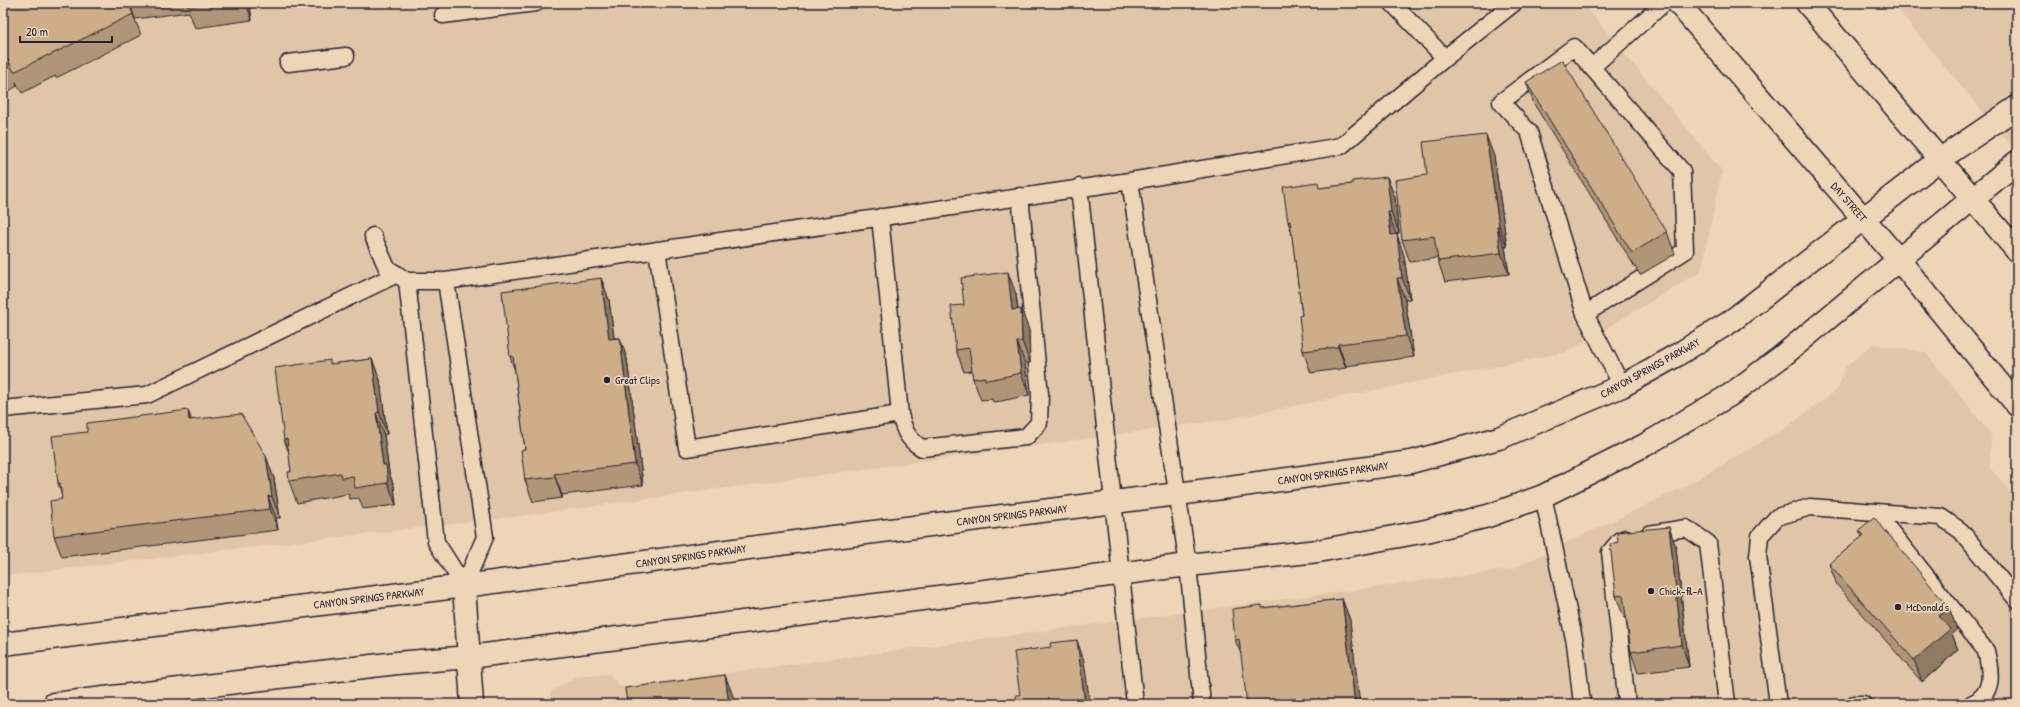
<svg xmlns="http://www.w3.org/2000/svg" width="2020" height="707" font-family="'Patrick Hand',sans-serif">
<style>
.built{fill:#e0c6a6}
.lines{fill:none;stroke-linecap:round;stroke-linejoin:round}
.service-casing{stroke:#22223b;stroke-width:19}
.minor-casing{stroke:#22223b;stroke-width:25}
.tertiary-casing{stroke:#22223b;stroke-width:25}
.secondary-casing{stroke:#22223b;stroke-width:25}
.service{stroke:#eed5b6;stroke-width:16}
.minor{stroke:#eed5b6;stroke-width:22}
.tertiary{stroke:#eed5b6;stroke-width:22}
.secondary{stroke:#eed5b6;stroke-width:22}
.wall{fill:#b09676;stroke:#22223b}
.shaded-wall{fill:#907a60;stroke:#22223b}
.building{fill:#cdae89;stroke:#22223b}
.poi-dot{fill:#22223b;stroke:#eed5b6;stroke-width:1.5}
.labels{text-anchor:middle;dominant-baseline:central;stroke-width:3.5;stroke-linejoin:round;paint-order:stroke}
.street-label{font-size:11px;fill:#22223b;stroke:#eed5b6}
.poi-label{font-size:11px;fill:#22223b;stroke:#eed5b6;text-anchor:start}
</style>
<rect width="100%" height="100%" fill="#eed5b6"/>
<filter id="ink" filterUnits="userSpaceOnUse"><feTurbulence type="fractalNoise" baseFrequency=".025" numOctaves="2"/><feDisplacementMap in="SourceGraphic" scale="8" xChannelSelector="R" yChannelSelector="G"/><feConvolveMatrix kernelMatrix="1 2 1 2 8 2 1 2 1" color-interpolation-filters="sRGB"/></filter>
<g filter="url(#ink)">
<path class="built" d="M3,3H1583L1722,171L1701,271L1567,352L1224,420L528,515L3,576Z
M1892,3H2017V153Z
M1872,344L1925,352L1991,434L1990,468L2017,500V704H548L551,691L578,676L609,674L621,687L1512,569L1682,488L1790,425L1838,389L1845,368Z"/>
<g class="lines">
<g class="service-casing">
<path id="service" d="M1392,3L1445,58
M443,15L536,3
M288,63L346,56
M1592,67L1664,3
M1130,181L1188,565L1202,704
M1079,187L1135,704
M373,236L387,268L407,281H446L1130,181L1341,146L1445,58L1514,3
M657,250L687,448L900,414L880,217
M407,281L436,542L464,586
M446,281L485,537L464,586
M1585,314L1529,132L1501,102L1574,47L1682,171L1685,251L1585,314L1622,386
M3,409L147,395L397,274
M900,414C904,430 907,439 922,448L1026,437L1039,423L1040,394L1020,196
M1543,496L1575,643L1582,704
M1875,512L1986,651C1991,672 1995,694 1971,704
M1649,534L1686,528L1708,543L1727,704
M1626,538L1620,540L1610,552L1627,704
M1778,704L1758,556L1760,536L1777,517L1810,507L1941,517L1961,531L2017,600
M1854,704H1863"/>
</g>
<g class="minor-casing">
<path id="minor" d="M1939,160L2017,107
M1972,199L2017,162"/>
</g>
<g class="tertiary-casing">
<path id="tertiary" d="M464,586L472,704
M3,644L464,586L810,540L1178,494L1411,462L1499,438L1622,386L1677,355L1730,322L1939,160
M54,704L397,663L469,657L1188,565L1318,551L1426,531L1488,516L1543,496L1645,445L1730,395L1781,357L1972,199"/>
</g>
<g class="secondary-casing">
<path id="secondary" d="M1678,3L1898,259L2017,405
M1807,3L2017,251"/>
</g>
<use href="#service" class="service"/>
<use href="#minor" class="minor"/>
<use href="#tertiary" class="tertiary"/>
<use href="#secondary" class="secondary"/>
</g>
<path class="wall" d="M3,3L133,14L141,35L56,78L55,76L22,93L16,82L17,86L3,95Z
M130,3H273L250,6L252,20L195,28L189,12L135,19Z
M1526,82L1667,232L1675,254L1640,275L1534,104Z
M1494,156L1507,247H1505L1509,274L1445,282L1437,258L1410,262L1402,240L1427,175Z
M1387,177L1395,198L1399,233L1396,234L1404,256L1410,299L1405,300L1414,357L1346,366V368L1311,373L1303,351L1302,315L1292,235L1288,222L1320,188L1352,184Z
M601,278L609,300L614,338H620L627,359L643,485L562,495V498L533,502L525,480V449L515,371L510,357Z
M1016,294L1018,309L1029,330L1030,363H1025L1029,395L1001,401L993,402L992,399L981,400L973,379L972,371L964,372L956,350L964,305Z
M372,359L380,380L387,434L384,435L389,473L394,486L396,505L363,509L359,498L350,499L348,494L297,503L289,481L291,472L289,453L284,440L331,364Z
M192,420L274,478L280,518H276L278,530L62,557L54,536L62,499L61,493L58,483Z
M1669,527L1676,548L1689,667L1638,673L1631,652L1626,617L1624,618L1616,596L1618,542Z
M1859,530L1949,608L1957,629L1952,634L1958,650L1922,682L1837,585L1829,564L1862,537Z
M1342,599L1350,620L1241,654L1235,640L1263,608Z"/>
<path class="shaded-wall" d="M246,3H249L250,6L252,20Z
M1486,135L1494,156L1507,247L1499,226Z
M1387,177L1395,198L1399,233L1391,212Z
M1388,212L1396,234L1399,256L1391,235Z
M1497,226L1505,247L1509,274L1501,253Z
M1397,234L1404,256L1410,299L1402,278Z
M1008,272L1016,294L1020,331L1012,310Z
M601,278L609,300L617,360L609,339Z
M1397,278L1405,300L1414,357L1406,336Z
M1021,309L1029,330L1030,363L1022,341Z
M620,338L627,359L643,485L635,464Z
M1017,342L1025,363L1029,395L1021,373Z
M1338,344L1346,366V368L1338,347Z
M372,359L380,380L387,434L379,412Z
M188,410L196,432L189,420Z
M376,413L384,435L389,473L394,486L396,505L388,483L383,465Z
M266,456L274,478L280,518L272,497Z
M554,474L562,495V498Z
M268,496L276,518L278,530L270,509Z
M1669,527L1676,548L1689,667L1682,645Z
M1342,599L1350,620L1360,704H1355Z
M1949,608L1957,629L1952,634L1958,650L1922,682L1914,660L1939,616Z
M1077,640L1084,661L1090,704H1085Z
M725,675L733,696L734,704H729Z"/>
<path class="building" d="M3,3H128L133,14L48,56V55L14,72L3,50Z
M186,3H211L187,6Z
M3,54L10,64L3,68Z
M1562,60L1667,232L1632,253L1526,82Z
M1486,135L1499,226H1497L1501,253L1438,261L1434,236L1402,240L1395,180L1427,175L1423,142Z
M1387,177L1391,212H1388L1391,235L1397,234L1402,278H1397L1406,336L1338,344V347L1303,351L1299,316L1302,315L1290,221L1288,222L1283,187L1318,182L1319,188L1352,184V181Z
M1008,272L1012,310L1021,309L1022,341L1017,342L1021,373L993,379L985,380V377L973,379L969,348L956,350L951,306L964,305L961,278Z
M601,278L609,339L620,338L635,464L554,474L555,477L525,480L521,450L525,449L513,356L510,357L502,291Z
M372,359L379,412L376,413L383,465H386L388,483L355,488L353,476L342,478L341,473L289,481L288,472H291L287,439L284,440L275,368L330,360V364Z
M188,410L189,420L241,414L266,456L272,497L268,496L270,509L54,536L50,501L62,499L60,483H58L52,436L87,432V423Z
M1874,517L1949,608L1939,616L1950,629L1914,660L1829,564L1864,535L1859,530Z
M1669,527L1682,645L1631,652L1623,595L1616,596L1610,544L1618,542L1617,532Z
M1342,599L1355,704H1247L1239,639L1235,640L1232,609L1262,605V608Z
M1077,640L1085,704H1017L1016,695H1020L1014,652L1051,647L1050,643Z
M725,675L729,704H627L625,688Z"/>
</g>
<g class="poi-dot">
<circle cx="607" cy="380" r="4"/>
<circle cx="1651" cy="591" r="4"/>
<circle cx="1898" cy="607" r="4"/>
</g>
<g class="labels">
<g class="street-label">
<text transform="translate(1849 202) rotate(49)">DAY STREET</text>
<text transform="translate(1650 368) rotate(-29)">CANYON SPRINGS PARKWAY</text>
<text transform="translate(1333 473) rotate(-8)">CANYON SPRINGS PARKWAY</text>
<text transform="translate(1012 515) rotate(-7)">CANYON SPRINGS PARKWAY</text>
<text transform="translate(691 556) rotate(-8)">CANYON SPRINGS PARKWAY</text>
<text transform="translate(369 598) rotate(-7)">CANYON SPRINGS PARKWAY</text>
</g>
<g class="poi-label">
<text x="615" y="380">Great Clips</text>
<text x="1659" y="591">Chick-fil-A</text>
<text x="1906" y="607">McDonald's</text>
</g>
</g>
<rect width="2020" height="707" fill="none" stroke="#eed5b6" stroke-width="16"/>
<rect x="8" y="8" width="2004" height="691" fill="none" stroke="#22223b" stroke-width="1.5" filter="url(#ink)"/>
<path d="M20 36v6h92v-6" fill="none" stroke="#22223b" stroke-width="2"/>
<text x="26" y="36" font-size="12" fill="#22223b" stroke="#eed5b6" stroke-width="3" paint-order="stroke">20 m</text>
</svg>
